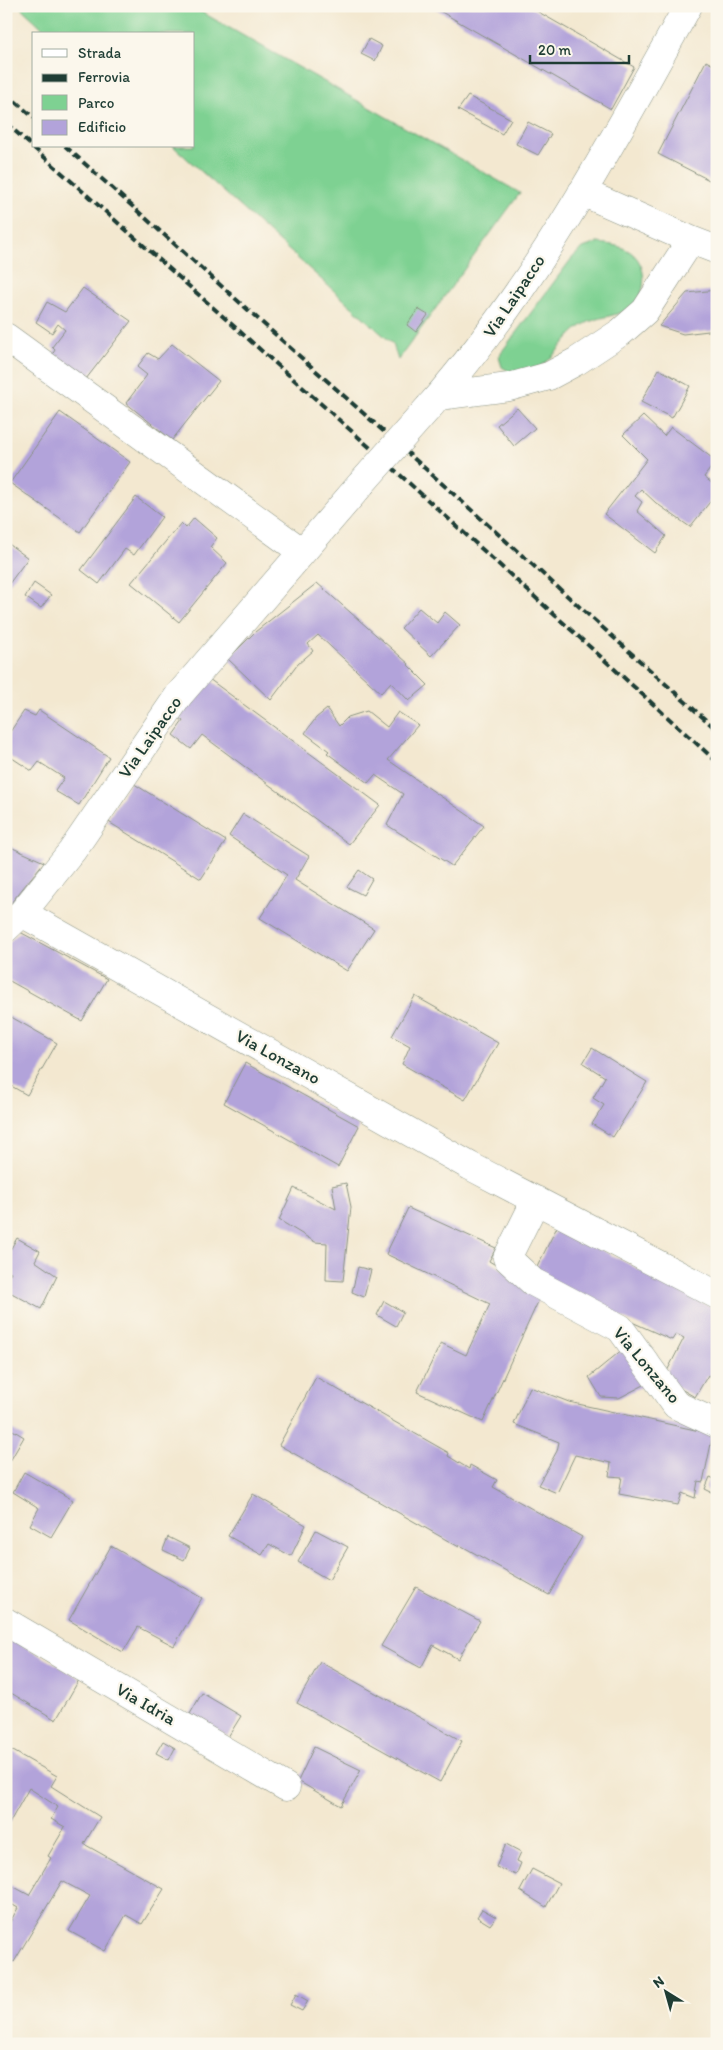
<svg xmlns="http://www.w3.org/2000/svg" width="723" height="2050" font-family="Itim,sans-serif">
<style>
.green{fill:#7ed192;stroke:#4e8763}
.building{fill:#b2a3da}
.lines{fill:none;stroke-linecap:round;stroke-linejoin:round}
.minor-casing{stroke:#899282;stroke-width:29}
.minor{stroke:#fff;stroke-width:28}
.rail{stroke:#1f3d34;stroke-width:4;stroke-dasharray:8 4;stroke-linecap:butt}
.minor-bridge-casing{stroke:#899282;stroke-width:29;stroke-linecap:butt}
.minor-bridge{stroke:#fff;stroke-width:28}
.labels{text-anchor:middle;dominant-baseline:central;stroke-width:4.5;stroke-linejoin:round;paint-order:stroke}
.street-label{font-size:18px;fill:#1f3d34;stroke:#fbf7ec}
</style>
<rect width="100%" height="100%" fill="#fbf7ec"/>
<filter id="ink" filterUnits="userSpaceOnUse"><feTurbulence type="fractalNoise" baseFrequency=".02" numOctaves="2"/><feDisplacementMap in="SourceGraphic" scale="10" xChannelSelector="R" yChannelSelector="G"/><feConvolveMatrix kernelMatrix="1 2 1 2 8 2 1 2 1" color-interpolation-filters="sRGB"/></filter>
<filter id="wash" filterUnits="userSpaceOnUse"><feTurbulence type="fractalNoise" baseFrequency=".0096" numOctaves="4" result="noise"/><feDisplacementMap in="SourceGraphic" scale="20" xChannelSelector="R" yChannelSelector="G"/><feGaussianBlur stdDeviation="1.12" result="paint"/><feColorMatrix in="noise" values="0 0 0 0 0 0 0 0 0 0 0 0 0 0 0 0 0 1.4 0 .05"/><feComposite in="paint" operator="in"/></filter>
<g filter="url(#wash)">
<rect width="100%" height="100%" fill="#f3e8d0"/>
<path class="green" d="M19,6H191L520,193L398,360L393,344L173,146H194V34H49Z
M597,243C607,244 618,245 627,250C647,260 649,291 633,306C620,317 597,316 583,325C566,335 558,355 542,365C538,368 532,369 527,370C517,373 511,373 502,367L499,357L503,350L572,258L583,248Z"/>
<g id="blocks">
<path class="building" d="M431,6H528L634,67L611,109Z
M369,39L382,46L375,61L361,54Z
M706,61L717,67V184L658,154Z
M468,96L511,119L502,134L458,110Z
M528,122L551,134L538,155L516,144Z
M83,288L131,321L86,379L52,355L55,350L52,347L65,330L58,324L52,333L36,322L47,302L65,312Z
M717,290V330L683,334L659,326L687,293Z
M418,309L428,315L416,332L407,325Z
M172,344L219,381L172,440L126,403L147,375L137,367L148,353L158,359Z
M659,369L690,386L672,418L641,402Z
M517,408L535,428L514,446L497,425Z
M60,412L130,462L80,532L10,483Z
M643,416L664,436L671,427L716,461L704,477L717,487V493L690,527L656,503L641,489L635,496L642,502L637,511L666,536L655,553L604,514L647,459L623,435Z
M136,497L162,517L134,555L125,549L99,584L81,570Z
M194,518L217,538L210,547L227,563L179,622L131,583L181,523L186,528Z
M6,542L28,558L6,588Z
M34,583L51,595L41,608L25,597Z
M317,583L409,664L408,665L428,685L409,701L391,682L381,693L318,635L308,644L313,651L298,664L271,700L228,659L255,632Z
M419,608L437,623L445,612L460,625L431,656L401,628Z
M209,679L380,805L349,844L202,735L191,749L173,735L183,721L179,718Z
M327,709L339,726L348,717L367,711L387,727L398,712L418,725L388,760L484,826L452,866L387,825L403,794L375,775L368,783L327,753L329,751L305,733L316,718Z
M39,710L109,757L79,805L55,791L64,778L39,762L32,771L6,754V738L24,711L35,716Z
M131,782L226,841L201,879L107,821Z
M243,814L309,856L295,880L374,929L347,971L260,918L287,875L229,836Z
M6,845L44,862L6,909Z
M359,870L372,879L363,895L347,887Z
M20,932L107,979L82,1021L6,979V945Z
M415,996L498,1043L465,1100L402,1064L410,1046L392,1036Z
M6,1014L57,1043L27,1095L6,1083Z
M592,1048L647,1082L613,1137L592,1124L604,1105L593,1098L605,1077L583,1063Z
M245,1063L359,1126L338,1167L224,1103Z
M346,1183L351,1207L343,1281L326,1280L327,1243L315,1242L279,1220L294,1188L336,1209L332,1186Z
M408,1208L496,1248L489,1261L542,1293L483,1422L417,1392L441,1343L466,1355L490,1304L386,1254Z
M557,1227L717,1310V1379L708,1375L695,1397L663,1379L684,1338L676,1334L672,1340L603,1309L533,1275Z
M17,1238L40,1251L35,1261L57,1276L41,1309L6,1290V1280L11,1272L6,1270V1257Z
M358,1267L371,1270L364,1297L352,1292Z
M384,1301L403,1312L396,1326L377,1315Z
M623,1349L646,1384L619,1398L601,1397L589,1377Z
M316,1377L449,1453L448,1456L469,1469L470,1465L497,1480L493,1487L582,1537L549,1595L460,1545L459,1547L279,1445Z
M530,1387L569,1402L713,1434L703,1482L698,1481L695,1498L682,1493L678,1505L619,1494L622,1477L609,1476L611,1463L575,1455L557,1493L538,1485L557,1451L559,1442L514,1424Z
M6,1426L24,1437L6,1468Z
M24,1472L73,1500L51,1537L30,1525L39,1508L13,1492Z
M710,1477L717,1480V1495L705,1489Z
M253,1494L306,1525L291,1556L269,1544L262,1555L228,1536Z
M316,1530L348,1547L329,1580L298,1562Z
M168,1537L190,1548L184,1560L163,1550Z
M111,1546L202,1598L174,1646L138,1627L123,1652L69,1620Z
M416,1587L480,1621L458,1659L433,1645L421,1668L381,1646Z
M6,1636L80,1678L56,1720L6,1690Z
M320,1662L462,1741L440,1782L297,1703Z
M202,1693L241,1716L228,1737L190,1714Z
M163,1741L175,1748L169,1760L156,1753Z
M6,1747L57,1776L51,1786L100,1817L84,1844L164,1889L142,1924L126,1915L105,1951L69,1931L90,1896L62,1881L14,1962L6,1957V1929L18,1908L6,1901V1885L7,1883L29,1895L51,1858L48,1856L65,1827L51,1819L58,1807L29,1788L6,1829Z
M314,1747L361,1770L341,1806L298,1781Z
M506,1844L521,1852L517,1861L521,1863L516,1875L496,1867Z
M532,1869L559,1883L546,1907L520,1891Z
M482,1909L496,1917L490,1925L477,1917Z
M296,1994L308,2001L302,2011L290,2005Z"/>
</g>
</g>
<g filter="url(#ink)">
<use href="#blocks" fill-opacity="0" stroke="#899282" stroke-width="1"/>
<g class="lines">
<g class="minor-casing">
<path id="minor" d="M582,192L691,240L717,250
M6,337L301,551
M439,396L509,387L549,376L577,361L621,332L645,311L691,240
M430,406C535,287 611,145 688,6
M22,913L470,1166L717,1295
M6,928L22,913L72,851L179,695L361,484
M536,1200L507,1258L533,1282L620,1328L676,1405L717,1424
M6,1622L286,1787"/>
</g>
<use href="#minor" class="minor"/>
<path class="rail" d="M6,93L34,118
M6,123L356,435L717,762
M65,146L717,730"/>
<g class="minor-bridge-casing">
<path id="minor-bridge" d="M361,484L430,406"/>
</g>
<use href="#minor-bridge" class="minor-bridge"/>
</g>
</g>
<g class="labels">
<g class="street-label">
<text transform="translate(514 296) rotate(-56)">Via Laipacco</text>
<text transform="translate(150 737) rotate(-55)">Via Laipacco</text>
<text transform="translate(278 1057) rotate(29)">Via Lonzano</text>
<text transform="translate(647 1365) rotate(50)">Via Lonzano</text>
<text transform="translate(146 1704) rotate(30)">Via Idria</text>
</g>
</g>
<rect width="723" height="2050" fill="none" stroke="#fbf7ec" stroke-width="25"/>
<rect x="32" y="32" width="162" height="115" fill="#fbf7ec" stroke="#a3ada2"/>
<rect x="42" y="49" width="25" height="8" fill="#ffffff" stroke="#a3ada2"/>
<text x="78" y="58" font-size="15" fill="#1f3d34">Strada</text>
<rect x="42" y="74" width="25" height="8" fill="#1f3d34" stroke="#a3ada2"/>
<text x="78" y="82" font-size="15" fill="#1f3d34">Ferrovia</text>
<rect x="42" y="95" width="25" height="15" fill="#7ed192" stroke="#a3ada2"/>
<text x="78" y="108" font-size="15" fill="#1f3d34">Parco</text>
<rect x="42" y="120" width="25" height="15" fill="#b2a3da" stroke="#a3ada2"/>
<text x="78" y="132" font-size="15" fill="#1f3d34">Edificio</text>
<g transform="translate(666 1992) rotate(323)" stroke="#fbf7ec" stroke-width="4" paint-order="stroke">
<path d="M0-4L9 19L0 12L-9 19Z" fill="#1f3d34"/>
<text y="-8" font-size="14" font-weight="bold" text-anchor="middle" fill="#1f3d34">N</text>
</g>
<path d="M530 55v8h99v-8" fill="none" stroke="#1f3d34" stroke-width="2.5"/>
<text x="538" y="55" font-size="15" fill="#1f3d34" stroke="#fbf7ec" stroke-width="4" paint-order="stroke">20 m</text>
</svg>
